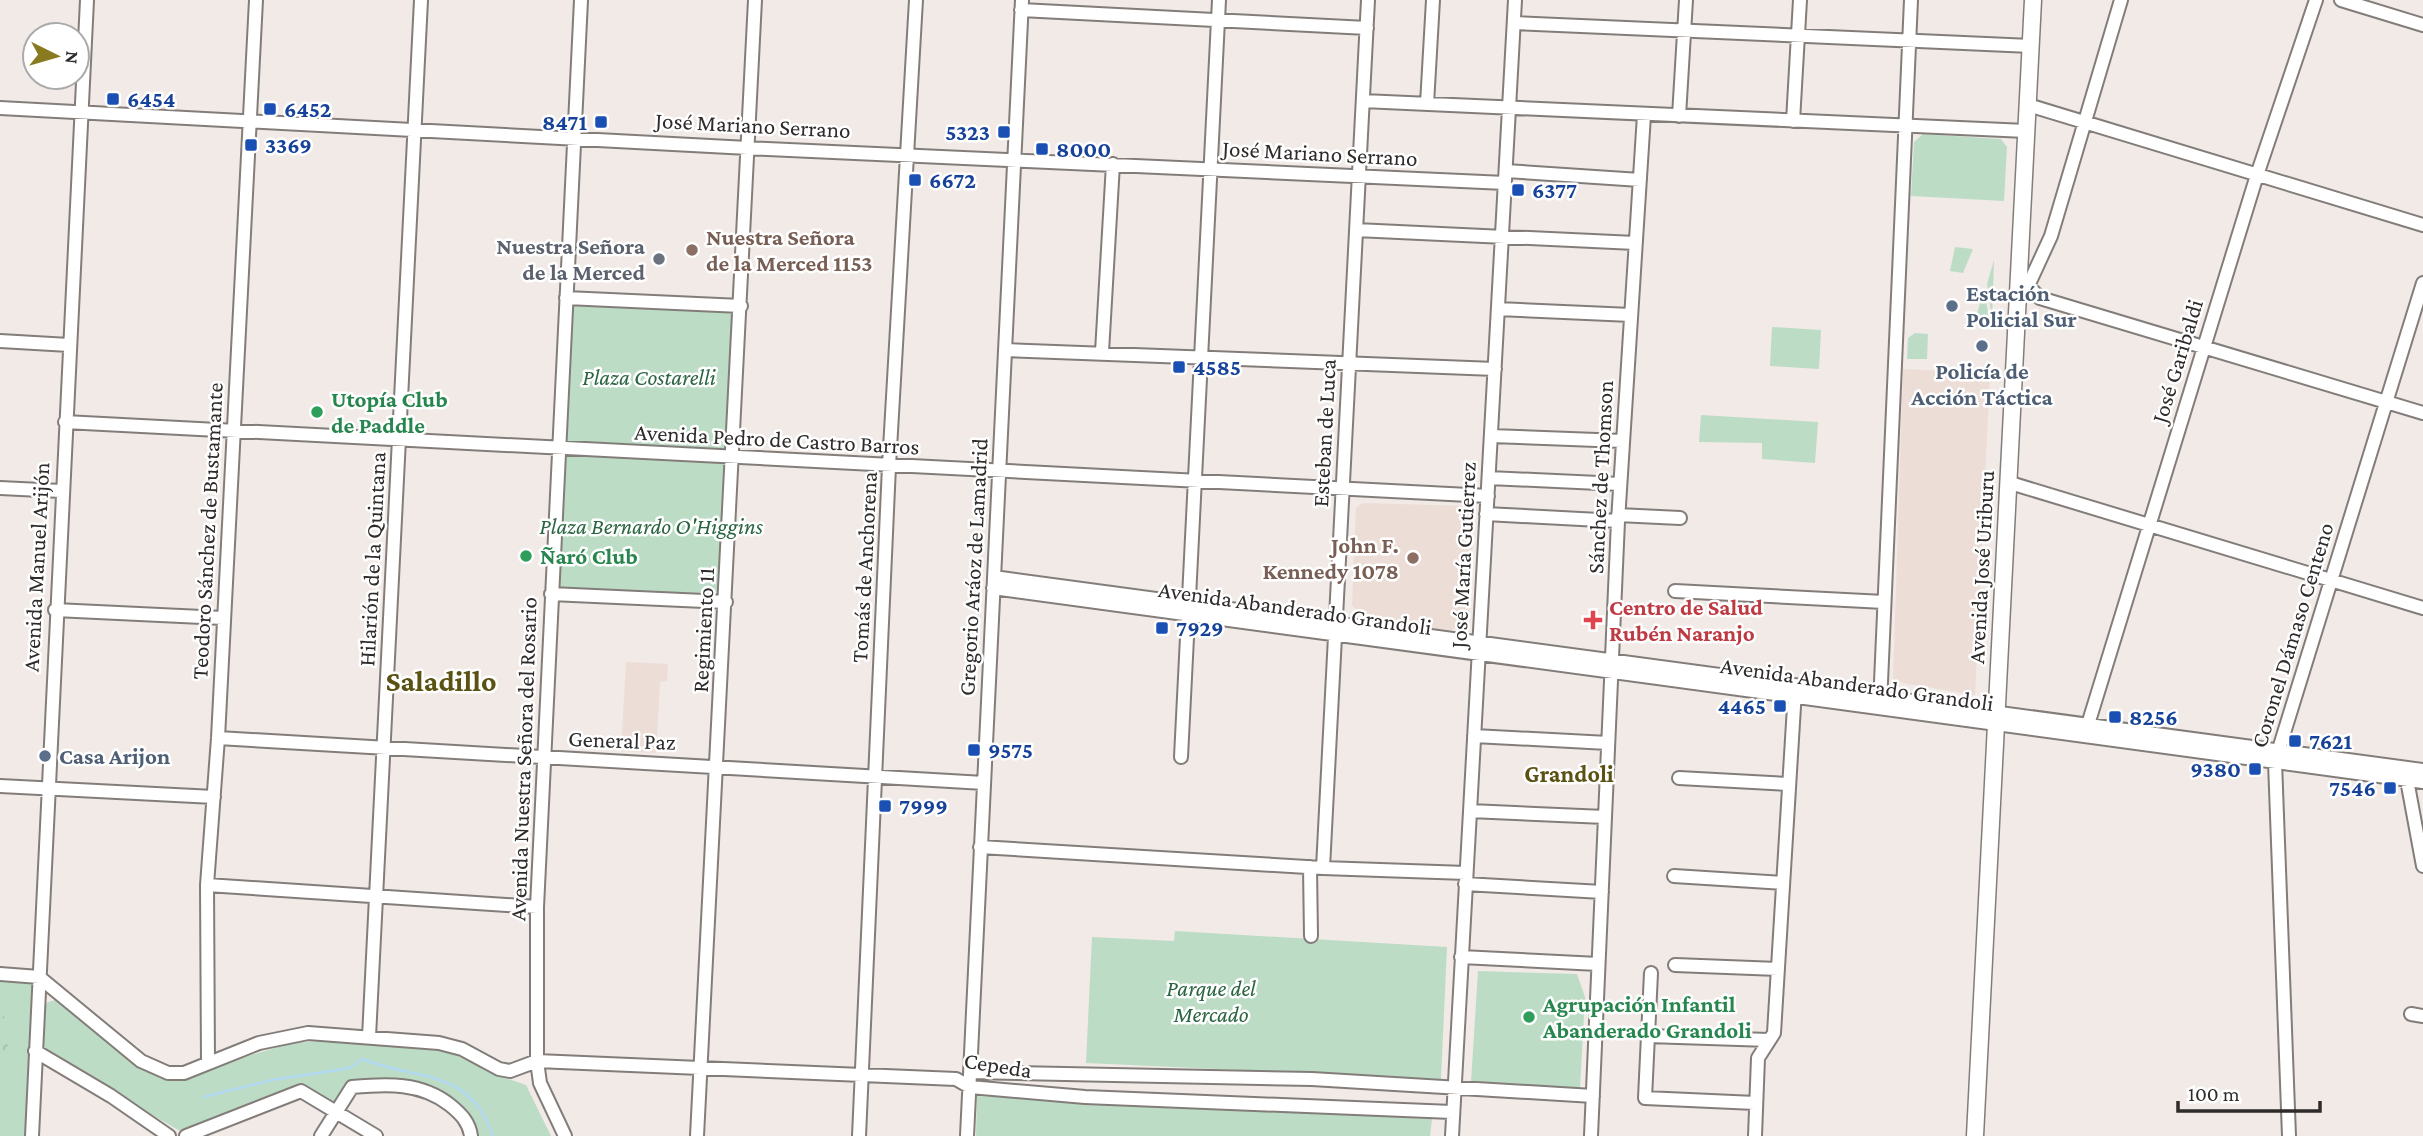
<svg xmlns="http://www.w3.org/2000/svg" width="2423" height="1136" font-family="'Crimson Pro',serif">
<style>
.built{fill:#ecded6}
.green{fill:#bddcc6}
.forest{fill:url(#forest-crowns)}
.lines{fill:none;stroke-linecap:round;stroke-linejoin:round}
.stream{stroke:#b1d9f1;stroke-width:2.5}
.minor-casing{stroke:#837d7a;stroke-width:16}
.major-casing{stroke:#837d7a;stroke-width:19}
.minor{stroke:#fff;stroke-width:12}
.major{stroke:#fff;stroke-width:16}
.transit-dot{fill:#1a4fb4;stroke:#fff;stroke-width:2.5}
.education-dot{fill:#8d6e63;stroke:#fff;stroke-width:2.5}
.worship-dot{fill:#6b7280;stroke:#fff;stroke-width:2.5}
.service-dot{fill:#5c6f8a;stroke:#fff;stroke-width:2.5}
.leisure-dot{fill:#2e9e5b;stroke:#fff;stroke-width:2.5}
.health-dot{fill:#e0444e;stroke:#fff;stroke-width:2.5}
.labels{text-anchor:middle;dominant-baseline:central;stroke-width:5;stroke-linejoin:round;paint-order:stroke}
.transit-label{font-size:23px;font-weight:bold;fill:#164399;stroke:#fff;text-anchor:start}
.street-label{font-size:23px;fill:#2e2b2a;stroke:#fff}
.education-label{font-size:23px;font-weight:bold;fill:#785e54;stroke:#fff;text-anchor:start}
.worship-label{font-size:23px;font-weight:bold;fill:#5b616d;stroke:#fff;text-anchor:end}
.service-label{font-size:23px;font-weight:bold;fill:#4e5e75;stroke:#fff;text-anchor:start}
.park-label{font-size:23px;font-style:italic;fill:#2a6441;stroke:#fff}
.leisure-label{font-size:23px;font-weight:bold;fill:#27864d;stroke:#fff;text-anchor:start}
.health-label{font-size:23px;font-weight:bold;fill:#be3a42;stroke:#fff;text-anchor:start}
.neighbourhood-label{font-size:24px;font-weight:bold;fill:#5b5113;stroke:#fff}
.district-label{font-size:30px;font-weight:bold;fill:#5b5113;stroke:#fff}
</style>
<defs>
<pattern id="forest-crowns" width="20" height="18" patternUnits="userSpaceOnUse" patternTransform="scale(1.75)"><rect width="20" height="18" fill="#bddcc6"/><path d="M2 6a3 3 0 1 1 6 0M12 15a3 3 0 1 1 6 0" fill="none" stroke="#a3bdaa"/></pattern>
</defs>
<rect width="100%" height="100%" fill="#f1eae6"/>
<path class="built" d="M1903,369L1990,373L1975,695L1908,684L1893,679Z
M1363,503L1468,506L1474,512L1469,618L1449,632L1361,616L1352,605L1356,508Z
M626,662L668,664L667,681L660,682L656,753L621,751Z"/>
<path class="green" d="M1923,134L2001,139L2007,147L2004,201L1911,196L1914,142Z
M1955,247L1973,249L1963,273L1950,271Z
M1994,260L1992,318L1987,284Z
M1984,291L1991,328L1974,323Z
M566,298L741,306L726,602L551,594Z
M1772,327L1821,330L1819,369L1770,366Z
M1915,333L1928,334L1927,359H1907L1908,338Z
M1701,415L1818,422L1815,463L1762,459V443L1699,442Z
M1175,931L1447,947L1441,1079L1086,1063L1092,937L1174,941Z
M1478,971L1577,974L1585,997L1580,1088L1471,1082Z
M0,974L39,977L32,1136H0Z
M55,1000L116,1050L152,1073L172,1079L291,1043L321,1041L438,1049L468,1060L488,1072L526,1085L551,1136H474C450,1075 405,1082 349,1083L334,1102L301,1086L180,1131L42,1051L44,1007L48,1002Z
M977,1096L1432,1119L1430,1136H976Z"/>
<path class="forest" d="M0,1008L7,1024L8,1052L0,1058Z"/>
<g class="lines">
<path class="stream" d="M203,1097L272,1080L350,1068L362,1059C416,1081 470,1067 493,1136"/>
<g class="minor-casing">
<path id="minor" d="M2341,0L2423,25
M1021,10L1367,28
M1514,23L2031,46
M1363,101L2026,131
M1427,104L1433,0
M2028,105L2423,225
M0,108L748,148L1505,183
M1679,116L1686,0
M1793,121L1800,0
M1506,171L1640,180
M1356,230L1635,243
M2018,286H2028L2040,298L2423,413
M2028,286L2051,236L2121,0
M566,298L741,306
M1498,309L1631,315
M0,341L69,345
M1005,350L1495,369
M1102,352L1113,164
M65,422C539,447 1013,474 1488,496
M1491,436L1623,441
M1489,478L1620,484
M2007,482L2423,608
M0,488L61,491
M1486,514L1618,521
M1618,515L1680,518
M994,577L2423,770
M993,588L2423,782
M1675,591L1884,602
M551,594L726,602
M55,610L223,618
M1880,705L1911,0
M2086,731L2257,175L2316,0
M1474,736L1608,743
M218,738L984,783
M1181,757L1219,0
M1679,778L1789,784
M2407,780L2423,866
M0,786L214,797
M1470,811L1605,817
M980,847L1323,868L1466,873
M1310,867L1311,936
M1323,868L1368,0
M1674,876L1783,883
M1465,884L1602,892
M207,885L537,907
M1461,957L1598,964
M1675,965L1778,969
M1651,973L1645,1098L1755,1103
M0,974L39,977L141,1061L168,1073H184L259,1043L308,1033L439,1043L462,1049L499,1069L510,1071L537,1061L956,1079L970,1087L1085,1097L1452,1112
M2411,1014L2423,1016
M1648,1036L1769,1040
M369,1037L421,0
M35,1051L111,1096L169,1136
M208,1063L207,885L218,738L256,0
M970,1072L1312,1079L1593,1096
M32,1136L87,0
M186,1136L301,1091L376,1136
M321,1136L352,1087C387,1084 421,1082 450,1105C461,1114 469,1122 471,1136
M565,1136L540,1083L537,1061V907L581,0
M697,1136L755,0
M859,1136L889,466L916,0
M967,1136L1022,0
M1452,1136L1515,0
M1591,1136L1618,521L1644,115
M1755,1136L1758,1058L1774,1033L1795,690
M2289,1136L2275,762L2423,283"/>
</g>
<g class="major-casing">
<path id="major" d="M1975,1136L2033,0"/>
</g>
<use href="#minor" class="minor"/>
<use href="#major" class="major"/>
</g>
<g class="transit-dot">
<rect x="106" y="92" width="14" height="14" rx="3.5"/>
<rect x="263" y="102" width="14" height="14" rx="3.5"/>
<rect x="594" y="115" width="14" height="14" rx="3.5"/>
<rect x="997" y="125" width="14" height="14" rx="3.5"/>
<rect x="244" y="138" width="14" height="14" rx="3.5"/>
<rect x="1035" y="142" width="14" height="14" rx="3.5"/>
<rect x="908" y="173" width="14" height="14" rx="3.5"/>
<rect x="1511" y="183" width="14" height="14" rx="3.5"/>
<rect x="1172" y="360" width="14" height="14" rx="3.5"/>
<rect x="1155" y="621" width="14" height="14" rx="3.5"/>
<rect x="1773" y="699" width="14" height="14" rx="3.5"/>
<rect x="2108" y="710" width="14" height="14" rx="3.5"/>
<rect x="2288" y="734" width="14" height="14" rx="3.5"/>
<rect x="967" y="743" width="14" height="14" rx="3.5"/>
<rect x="2248" y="762" width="14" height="14" rx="3.5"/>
<rect x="2383" y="781" width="14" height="14" rx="3.5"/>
<rect x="878" y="799" width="14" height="14" rx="3.5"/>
</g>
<g class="education-dot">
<circle cx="692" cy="250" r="7"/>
<circle cx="1413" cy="558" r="7"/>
</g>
<circle class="worship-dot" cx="659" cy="259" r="7"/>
<g class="service-dot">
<circle cx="1952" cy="306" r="7"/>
<circle cx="1982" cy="346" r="7"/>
<circle cx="45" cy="756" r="7"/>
</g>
<g class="leisure-dot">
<circle cx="317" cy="412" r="7"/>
<circle cx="526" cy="556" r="7"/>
<circle cx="1529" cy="1017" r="7"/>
</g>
<path class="health-dot" d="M1589.5 609.5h7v7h7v7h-7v7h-7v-7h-7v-7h7z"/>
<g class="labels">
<g class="transit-label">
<text x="127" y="99">6454</text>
<text x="284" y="109">6452</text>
<text x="587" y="122" text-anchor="end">8471</text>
<text x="990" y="132" text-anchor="end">5323</text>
<text x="265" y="145">3369</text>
<text x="1056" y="149">8000</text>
<text x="929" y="180">6672</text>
<text x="1532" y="190">6377</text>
<text x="1193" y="367">4585</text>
<text x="1176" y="628">7929</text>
<text x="1766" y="706" text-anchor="end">4465</text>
<text x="2129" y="717">8256</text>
<text x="2309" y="741">7621</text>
<text x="988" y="750">9575</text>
<text x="2241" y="769" text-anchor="end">9380</text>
<text x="2376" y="788" text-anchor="end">7546</text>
<text x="899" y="806">7999</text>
</g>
<g class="street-label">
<text transform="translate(753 125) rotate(3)">José Mariano Serrano</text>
<text transform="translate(1320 153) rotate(3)">José Mariano Serrano</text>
<text transform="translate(2177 361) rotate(-73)">José Garibaldi</text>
<text transform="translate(1324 433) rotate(-87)">Esteban de Luca</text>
<text transform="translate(777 439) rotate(3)">Avenida Pedro de Castro Barros</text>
<text transform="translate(1600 477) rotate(-87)">Sánchez de Thomson</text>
<text transform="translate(207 531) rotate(-87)">Teodoro Sánchez de Bustamante</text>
<text transform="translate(1463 555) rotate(-87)">José María Gutierrez</text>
<text transform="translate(372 559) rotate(-87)">Hilarión de la Quintana</text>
<text transform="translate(36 567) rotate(-87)">Avenida Manuel Arijón</text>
<text transform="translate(864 567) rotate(-87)">Tomás de Anchorena</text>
<text transform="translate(973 567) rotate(-87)">Gregorio Aráoz de Lamadrid</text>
<text transform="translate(1981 567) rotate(-87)">Avenida José Uriburu</text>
<text transform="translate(1295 608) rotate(8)">Avenida Abanderado Grandoli</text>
<text transform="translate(703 630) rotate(-87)">Regimiento 11</text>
<text transform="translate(2292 635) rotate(-73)">Coronel Dámaso Centeno</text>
<text transform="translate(1857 684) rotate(8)">Avenida Abanderado Grandoli</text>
<text transform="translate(622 740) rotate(2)">General Paz</text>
<text transform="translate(523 759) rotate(-88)">Avenida Nuestra Señora del Rosario</text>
<text transform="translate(998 1065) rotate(9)">Cepeda</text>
</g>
<g class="education-label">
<text x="706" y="237">Nuestra Señora<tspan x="706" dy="26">de la Merced 1153</tspan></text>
<text x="1399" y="545" text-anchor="end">John F.<tspan x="1399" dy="26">Kennedy 1078</tspan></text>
</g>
<g class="worship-label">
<text x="645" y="246">Nuestra Señora<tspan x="645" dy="26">de la Merced</tspan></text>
</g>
<g class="service-label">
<text x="1966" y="293">Estación<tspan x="1966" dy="26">Policial Sur</tspan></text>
<text x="1982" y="371" text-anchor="middle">Policía de<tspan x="1982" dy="26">Acción Táctica</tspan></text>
<text x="59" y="756">Casa Arijon</text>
</g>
<g class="park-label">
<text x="649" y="377">Plaza Costarelli</text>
<text x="651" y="526">Plaza Bernardo O'Higgins</text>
<text x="1211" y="988">Parque del<tspan x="1211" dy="26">Mercado</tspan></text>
</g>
<g class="leisure-label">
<text x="331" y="399">Utopía Club<tspan x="331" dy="26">de Paddle</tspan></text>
<text x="540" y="556">Ñaró Club</text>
<text x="1543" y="1004">Agrupación Infantil<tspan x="1543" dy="26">Abanderado Grandoli</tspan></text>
</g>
<g class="health-label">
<text x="1609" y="607">Centro de Salud<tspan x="1609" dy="26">Rubén Naranjo</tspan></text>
</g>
<g class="neighbourhood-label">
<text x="1569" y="773">Grandoli</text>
</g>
<g class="district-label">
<text x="441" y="680">Saladillo</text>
</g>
</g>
<g transform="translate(56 56) rotate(95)"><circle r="33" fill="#ffffff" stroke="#abaaaa" stroke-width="2"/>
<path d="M0-5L12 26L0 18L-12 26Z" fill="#897a1f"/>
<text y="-10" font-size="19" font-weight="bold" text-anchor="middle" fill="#2e2b2a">N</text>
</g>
<path d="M2178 1101v10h142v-10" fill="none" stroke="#2e2b2a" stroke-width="3.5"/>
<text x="2188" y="1101" font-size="21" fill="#2e2b2a" stroke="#ffffff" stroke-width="5" paint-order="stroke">100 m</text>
</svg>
